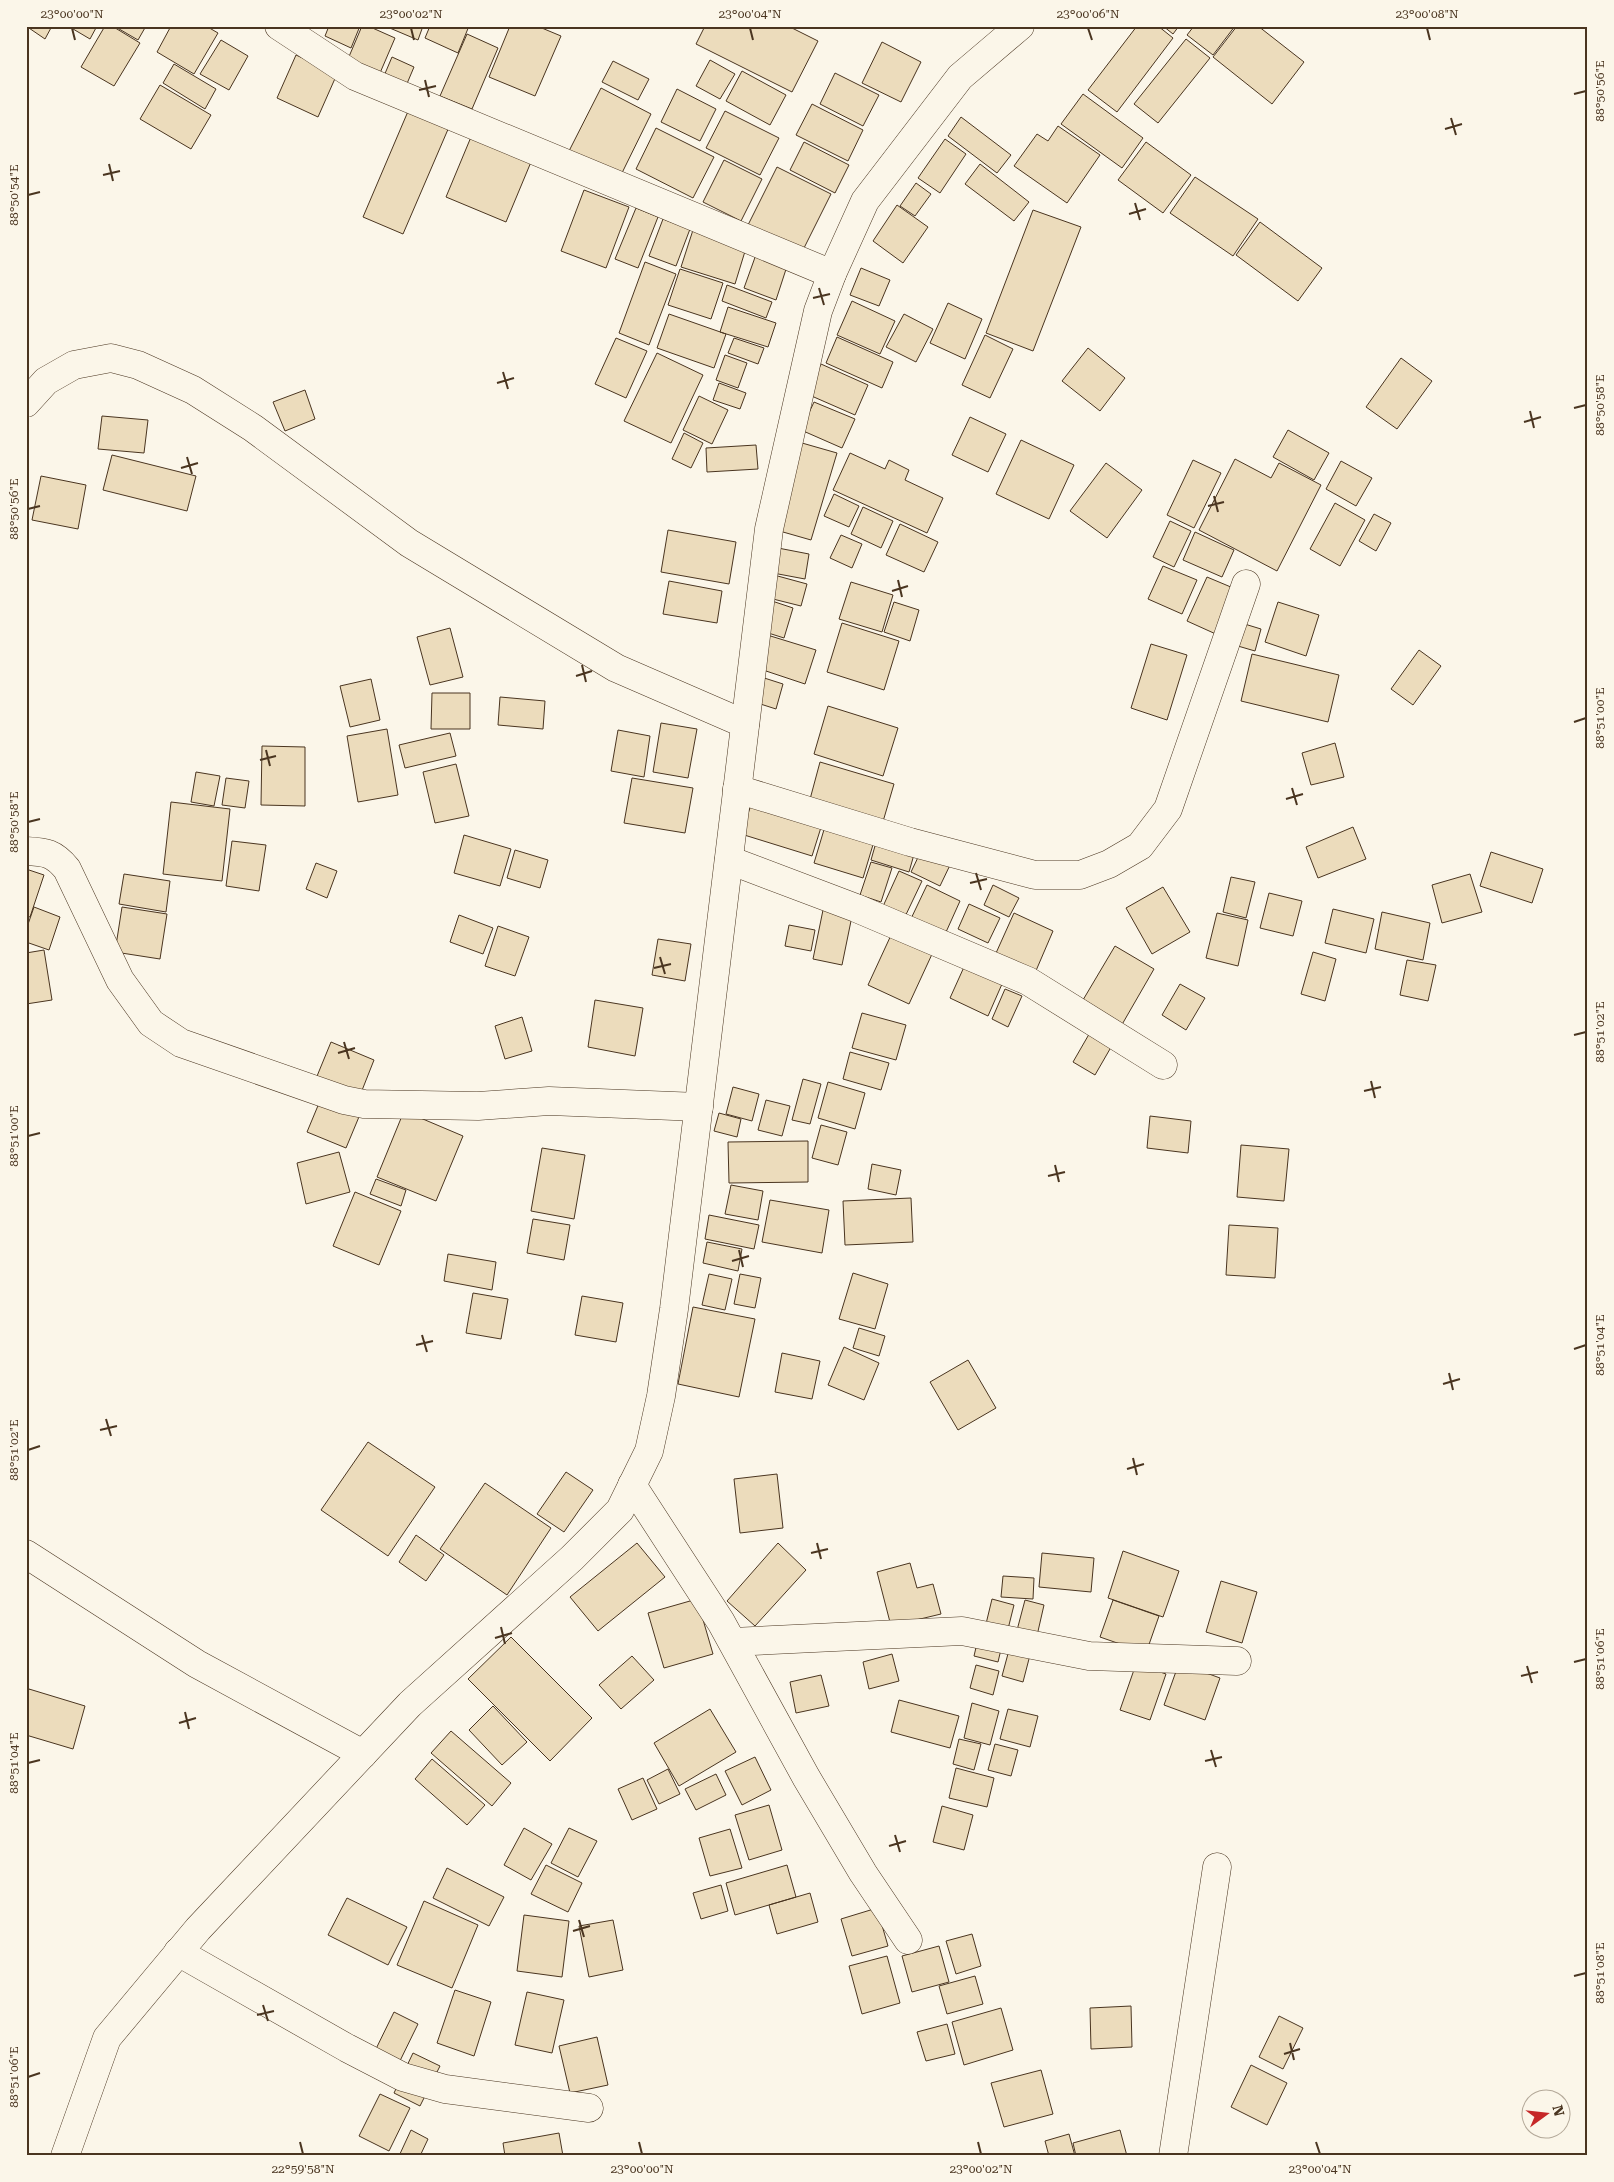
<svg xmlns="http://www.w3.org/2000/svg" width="1614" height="2182" font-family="'Roboto Serif',serif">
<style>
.building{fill:#ecdcbc;stroke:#4a3520}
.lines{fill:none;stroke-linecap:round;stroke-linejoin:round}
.minor-casing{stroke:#4a3520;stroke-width:29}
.trunk-casing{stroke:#4a3520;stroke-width:29}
.minor{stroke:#fbf6e9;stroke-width:28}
.trunk{stroke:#fbf6e9;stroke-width:28}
.ticks{fill:none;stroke:#4a3520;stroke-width:2}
.neatline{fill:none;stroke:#4a3520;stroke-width:2}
.ticks-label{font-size:12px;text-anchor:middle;fill:#4a3520}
</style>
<rect width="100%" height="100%" fill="#fbf6e9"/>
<path class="building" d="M26,26H52L45,39Z
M68,26H97L90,39Z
M105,26H112L140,43L114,86L81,67Z
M114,26H146L138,40Z
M171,26H206L218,33L194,74L157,52Z
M329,26H360L351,48L325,36Z
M362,26H368L395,38L377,80L345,66Z
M385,26H423L418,40Z
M430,26H469L458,53L425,38Z
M510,26H537L561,36L535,96L489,77Z
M705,26H788L818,41L792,92L696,44Z
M1137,26H1158L1173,38L1117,112L1088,90Z
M1163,26H1179L1173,34Z
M1194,26H1235L1213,55L1187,35Z
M1237,26H1258L1304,62L1272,104L1213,57Z
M467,34L498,48L472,109L440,96Z
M1186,39L1210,58L1158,123L1134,104Z
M221,40L248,56L229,90L200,74Z
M882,42L921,62L901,102L862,83Z
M296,55L337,74L318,117L277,98Z
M392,57L414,67L403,93L381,83Z
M710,60L735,74L720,99L696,86Z
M613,61L649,79L638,100L602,82Z
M174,64L216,89L205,109L163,83Z
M742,71L786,95L770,125L726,101Z
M835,73L879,95L863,126L820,104Z
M160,85L211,115L191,149L140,119Z
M601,88L651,114L619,179L568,153Z
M677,89L716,109L700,141L661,122Z
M1083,94L1143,138L1122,168L1061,124Z
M812,104L863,130L848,161L796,135Z
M409,109L449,127L403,234L363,217Z
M725,111L779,138L760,175L706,148Z
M961,117L1011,155L997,173L948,136Z
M1058,126L1100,155L1067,203L1014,166L1037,134L1048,141Z
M656,128L714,157L693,198L636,169Z
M471,137L531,162L506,222L446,197Z
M945,139L966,154L940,193L918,178Z
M804,142L849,165L835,193L790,170Z
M1146,142L1191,175L1163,213L1118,180Z
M724,160L762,179L741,221L703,202Z
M980,164L1029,202L1014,221L965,184Z
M777,167L831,194L800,256L746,229Z
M1195,177L1258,219L1233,256L1170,213Z
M916,183L931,194L915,216L900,206Z
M584,190L629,207L606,268L561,251Z
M897,205L928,227L903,263L873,241Z
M636,208L658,217L638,268L615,259Z
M1033,210L1081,227L1033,351L986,333Z
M663,219L690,229L676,266L649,256Z
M1260,222L1322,268L1298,301L1236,255Z
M693,230L746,248L735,284L681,267Z
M758,249L789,260L776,300L744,288Z
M645,262L676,274L649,345L619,333Z
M861,268L890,280L879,306L850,295Z
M680,269L723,283L711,319L668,305Z
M727,285L772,302L766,318L722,301Z
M852,301L895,321L880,354L837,335Z
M948,303L982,319L965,359L930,343Z
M728,307L776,323L768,347L720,332Z
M669,314L726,334L714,368L657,348Z
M904,314L933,329L916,362L886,347Z
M985,335L1013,349L990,398L962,385Z
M837,337L893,362L882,388L826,363Z
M616,338L647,351L626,398L595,384Z
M734,338L764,348L758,364L728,353Z
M1088,348L1125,378L1100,411L1062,381Z
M657,353L703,375L671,443L624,421Z
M725,355L747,363L738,388L716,380Z
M1401,358L1432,381L1397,429L1366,407Z
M821,364L868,385L855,415L807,394Z
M719,383L746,393L740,409L713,400Z
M305,390L315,419L285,431L273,402Z
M699,396L728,410L712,444L683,430Z
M814,402L855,419L842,448L801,430Z
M102,416L148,420L144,453L98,449Z
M970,417L1006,434L988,472L952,455Z
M1288,430L1329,453L1314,480L1273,457Z
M684,433L703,443L691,468L672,459Z
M1021,440L1074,465L1049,519L996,494Z
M802,443L837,453L811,540L776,530Z
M756,445L758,469L707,472L706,448Z
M850,453L885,469L889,460L909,470L905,480L943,498L927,533L833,490Z
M112,455L196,476L187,511L103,490Z
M1235,459L1271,478L1279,463L1321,485L1277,571L1199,530Z
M1193,460L1221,473L1194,528L1167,515Z
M1341,461L1372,478L1356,506L1326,489Z
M1106,463L1142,490L1107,538L1070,511Z
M41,476L86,485L78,529L32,520Z
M834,494L859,506L849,527L824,516Z
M1335,503L1365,520L1340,566L1310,549Z
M863,507L893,521L881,548L851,534Z
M1374,514L1391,523L1376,551L1359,541Z
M1170,521L1191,531L1174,567L1153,557Z
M900,524L938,542L924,572L886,555Z
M668,530L736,542L729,584L661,572Z
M1195,532L1234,550L1222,577L1183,560Z
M841,535L862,544L852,568L830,558Z
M778,548L809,554L805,579L773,573Z
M1163,566L1197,580L1182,614L1148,599Z
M774,575L807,584L801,606L769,598Z
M1207,577L1238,590L1218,635L1187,621Z
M669,581L722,591L717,623L663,614Z
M851,582L893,595L882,632L839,619Z
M772,601L793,608L784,638L762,631Z
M894,602L919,610L910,641L884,632Z
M1278,602L1319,615L1306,656L1265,642Z
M1238,622L1261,629L1255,651L1231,644Z
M842,623L899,641L884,690L827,672Z
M450,628L463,677L430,685L417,637Z
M764,634L816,650L805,684L754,667Z
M1151,644L1187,655L1167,720L1131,708Z
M1419,650L1441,666L1413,705L1391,689Z
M1252,654L1339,675L1328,722L1241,701Z
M758,676L783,684L776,709L751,701Z
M371,679L380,720L350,727L340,686Z
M432,693H470V729H431Z
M500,697L545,701L543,729L498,725Z
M828,706L898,728L883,776L814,754Z
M661,723L697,729L688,778L653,772Z
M387,729L398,795L358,802L347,736Z
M618,730L650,736L644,777L611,771Z
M450,733L456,756L405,768L399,745Z
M1335,743L1344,777L1311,785L1302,753Z
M262,746L305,747V806L261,805Z
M820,762L894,784L882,825L809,803Z
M456,764L469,816L435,823L423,772Z
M196,772L220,776L214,806L191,802Z
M226,778L249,781L245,808L222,805Z
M632,778L693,788L685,833L624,823Z
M753,799L823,821L812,856L741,834Z
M171,802L230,809L222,881L163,874Z
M826,823L875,838L863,878L814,863Z
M1353,827L1366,859L1318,878L1306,847Z
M464,835L511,849L500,886L454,873Z
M877,839L915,851L909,872L871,860Z
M232,841L266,845L259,891L226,886Z
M922,849L951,863L940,886L911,872Z
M515,850L548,860L540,888L507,878Z
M1491,852L1543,869L1532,903L1480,886Z
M871,862L892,868L881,902L860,895Z
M316,863L337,871L327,898L306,889Z
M26,869L44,875L30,917L26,916Z
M899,871L922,881L902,923L880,913Z
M124,874L170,881L166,912L119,904Z
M1470,874L1482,912L1442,923L1432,885Z
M1231,877L1255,882L1246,918L1223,912Z
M927,885L960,901L942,941L908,925Z
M993,885L1019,898L1009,917L984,905Z
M1163,887L1190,932L1152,954L1126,908Z
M1269,893L1302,901L1293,936L1260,928Z
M969,904L1000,918L988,943L958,929Z
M34,907L60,917L49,950L26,942V930Z
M122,907L167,914L160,959L115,952Z
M1333,909L1374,919L1366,953L1325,943Z
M823,910L852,916L842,965L813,959Z
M1382,912L1430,923L1423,960L1375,949Z
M1014,913L1053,931L1032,980L992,962Z
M1217,913L1248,920L1238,966L1206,958Z
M459,915L493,928L483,954L450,942Z
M789,925L815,930L811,951L785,946Z
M498,926L529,937L515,976L485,966Z
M892,933L933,952L909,1004L868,985Z
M658,939L691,944L685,981L652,975Z
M1115,946L1154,969L1120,1028L1080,1005Z
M44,950L52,1000L26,1004V953Z
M1313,952L1336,959L1325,1001L1301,994Z
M1407,960L1436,965L1428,1001L1400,995Z
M964,967L1002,984L988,1016L950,998Z
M1180,984L1205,998L1186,1030L1162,1015Z
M1005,989L1022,996L1008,1027L992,1019Z
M595,1000L643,1008L635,1056L588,1047Z
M862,1013L906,1025L896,1060L852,1048Z
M522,1017L532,1051L505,1059L495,1026Z
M1092,1029L1114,1042L1095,1075L1073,1062Z
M331,1042L374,1060L359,1098L315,1081Z
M850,1052L889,1063L881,1090L843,1079Z
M803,1079L821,1084L810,1124L792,1120Z
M828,1082L865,1093L855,1129L818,1118Z
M733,1087L759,1094L752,1121L726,1114Z
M322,1096L361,1112L346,1148L307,1132Z
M766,1100L790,1106L782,1136L758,1130Z
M404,1111L463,1136L436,1201L377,1177Z
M719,1113L741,1119L737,1137L714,1131Z
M1150,1116L1191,1121L1188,1153L1147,1148Z
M821,1125L847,1132L838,1165L812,1158Z
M808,1141V1182L729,1183L728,1142Z
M1241,1145L1289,1149L1284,1201L1237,1197Z
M542,1148L585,1155L574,1219L531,1211Z
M339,1152L350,1192L306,1204L297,1163Z
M872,1164L901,1170L896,1195L868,1189Z
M376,1179L406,1190L401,1206L370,1194Z
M731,1185L763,1191L758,1220L725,1214Z
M355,1192L401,1211L379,1265L333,1246Z
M911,1198L913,1242L845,1245L843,1201Z
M770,1200L829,1210L822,1253L762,1242Z
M709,1215L759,1225L754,1249L705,1239Z
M533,1219L570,1225L564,1260L527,1253Z
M1229,1225L1278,1228L1275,1278L1226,1275Z
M707,1242L742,1249L738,1271L703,1263Z
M448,1254L496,1262L492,1290L444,1281Z
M853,1273L888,1284L875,1329L839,1319Z
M709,1274L732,1279L725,1310L702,1305Z
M740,1274L761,1278L755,1308L734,1304Z
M473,1293L508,1299L501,1339L466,1333Z
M582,1296L623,1303L616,1342L575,1335Z
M693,1307L755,1319L739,1397L678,1384Z
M859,1328L885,1336L879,1356L853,1348Z
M844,1347L879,1363L864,1400L828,1385Z
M782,1353L820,1361L812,1399L775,1392Z
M968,1360L996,1408L958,1430L930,1382Z
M368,1442L435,1487L388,1556L321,1510Z
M566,1472L593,1490L564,1532L537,1514Z
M777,1474L783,1528L740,1533L734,1479Z
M485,1483L551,1528L507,1595L440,1549Z
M416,1535L444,1555L426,1581L399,1562Z
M637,1543L665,1577L598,1631L570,1597Z
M778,1543L806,1570L755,1626L727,1601Z
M1123,1551L1179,1571L1163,1617L1108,1598Z
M1042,1553L1094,1558L1091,1592L1039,1587Z
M910,1563L917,1588L933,1584L941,1614L891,1626L877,1572Z
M1003,1576L1034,1578L1033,1599L1001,1597Z
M1221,1581L1257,1592L1242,1643L1206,1632Z
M697,1599L713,1654L664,1668L648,1613Z
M992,1599L1014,1605L1007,1633L985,1628Z
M1025,1600L1044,1605L1036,1640L1016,1634Z
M1113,1600L1159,1616L1146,1653L1100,1637Z
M511,1637L592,1718L550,1761L468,1679Z
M978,1639L1002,1645L998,1662L974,1656Z
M1009,1650L1030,1655L1023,1682L1002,1676Z
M892,1654L899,1681L869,1689L863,1662Z
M632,1656L654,1680L621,1709L599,1685Z
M1179,1663L1220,1678L1205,1720L1164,1705Z
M1136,1664L1166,1674L1150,1720L1120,1710Z
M976,1665L999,1671L993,1695L970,1688Z
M821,1675L829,1706L796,1713L790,1682Z
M29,1689L85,1706L73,1749L26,1735V1698Z
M899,1700L959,1716L950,1748L891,1732Z
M972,1703L999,1711L990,1745L964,1738Z
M493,1706L527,1742L502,1765L469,1730Z
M710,1709L736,1752L679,1786L654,1743Z
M1008,1709L1038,1716L1030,1747L1000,1739Z
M451,1731L511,1783L492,1806L431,1753Z
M959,1739L981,1744L974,1770L953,1764Z
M995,1744L1018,1750L1011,1776L988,1770Z
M755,1757L771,1790L742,1805L725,1771Z
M432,1759L485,1805L467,1825L415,1779Z
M956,1768L994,1778L987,1807L949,1798Z
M668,1769L680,1794L659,1804L647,1780Z
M716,1774L726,1795L696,1810L685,1789Z
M643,1778L657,1809L632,1820L618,1789Z
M769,1805L782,1850L749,1860L735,1815Z
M942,1806L973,1815L964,1850L933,1842Z
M524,1828L552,1844L531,1880L504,1865Z
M569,1828L597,1841L578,1877L551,1863Z
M730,1829L742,1868L710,1876L699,1838Z
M546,1865L582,1883L568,1912L531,1894Z
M787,1865L796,1897L735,1915L726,1883Z
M447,1868L504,1897L489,1926L433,1898Z
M721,1885L728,1911L701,1919L693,1893Z
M810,1893L818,1922L777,1934L769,1905Z
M347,1898L407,1927L388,1965L328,1935Z
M424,1901L478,1925L452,1988L397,1965Z
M877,1908L888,1946L852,1956L841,1919Z
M524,1915L569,1921L562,1977L517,1971Z
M613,1920L623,1970L589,1977L579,1926Z
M972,1934L981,1966L956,1974L946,1941Z
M939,1946L949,1982L912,1992L902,1956Z
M887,1956L900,2003L862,2014L849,1966Z
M975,1976L983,2004L947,2014L939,1986Z
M455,1990L491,2002L474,2056L437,2043Z
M527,1992L564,2000L552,2053L515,2045Z
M1131,2006L1132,2047L1091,2049L1090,2008Z
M1001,2008L1013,2050L964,2065L952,2022Z
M394,2012L418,2024L396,2069L372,2057Z
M1279,2016L1303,2028L1283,2069L1259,2057Z
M947,2024L955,2054L926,2061L917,2032Z
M597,2037L608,2085L570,2093L559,2046Z
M413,2053L440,2066L420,2106L394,2093Z
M1251,2065L1287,2083L1267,2125L1231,2107Z
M1041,2070L1053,2114L1004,2127L991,2083Z
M380,2094L410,2108L389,2151L359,2136Z
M411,2130L428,2139L420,2156H399Z
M1120,2130L1127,2156H1076L1073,2143Z
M559,2133L563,2156H505L503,2143Z
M1069,2134L1075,2156H1049L1045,2141Z"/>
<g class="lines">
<g class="minor-casing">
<path id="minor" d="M279,26L355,76L832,274
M26,403L46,381L74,365L111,358L138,365L193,390L253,428L409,543L616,668L745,724
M737,789L910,842L1035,875H1080L1109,864L1140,846L1168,809L1246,584
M26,851C46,852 54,853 67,869L120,980L151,1023L181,1043L344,1100L364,1104L478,1106L549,1101L699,1107
M729,860L856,908L1028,981L1163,1065
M632,1485L721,1622L806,1777L863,1873L908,1940
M26,1554L197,1664L363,1754
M732,1642L962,1631L1089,1656L1237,1661
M178,1952L347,2048L403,2077L445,2089L589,2108
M1173,2156L1217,1867"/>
</g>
<g class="trunk-casing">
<path id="trunk" d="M65,2156L107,2038L198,1929L410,1704L572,1558L620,1510L649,1451L661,1396L674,1309L769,529L818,311L832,274L865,201L960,77L1020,26"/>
</g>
<use href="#minor" class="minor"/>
<use href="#trunk" class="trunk"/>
</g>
<path class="ticks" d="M72,28L75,40M411,28L414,40M750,28L753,40M1088,28L1092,40M1427,28L1430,40M425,80L429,97M419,90L436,86M1574,94L1586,91M1451,118L1456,135M1445,129L1462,124M109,164L113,181M103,175L120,171M28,195L40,192M1135,203L1140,220M1129,214L1146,209M819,288L824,305M813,298L830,294M503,372L508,389M497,383L514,378M1574,408L1586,405M1530,411L1534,428M1524,422L1541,417M187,457L192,474M181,468L198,463M1214,496L1218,512M1208,506L1224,502M28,509L40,506M898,580L902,597M892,591L908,586M582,665L586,682M576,676L592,671M1574,722L1586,718M266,750L270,766M260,760L276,756M1292,788L1297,805M1286,799L1303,794M28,822L40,819M976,873L981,890M970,883L987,879M660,957L665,974M654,968L671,964M1574,1035L1586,1032M344,1042L349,1059M338,1053L355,1048M1371,1081L1375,1098M1364,1091L1381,1087M28,1136L40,1133M1055,1165L1059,1182M1048,1176L1065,1172M739,1250L743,1267M732,1261L749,1256M422,1335L427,1352M416,1345L433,1341M1574,1349L1586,1345M1449,1373L1453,1390M1443,1384L1460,1379M106,1419L111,1436M100,1430L117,1426M28,1450L40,1446M1133,1458L1137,1475M1127,1469L1144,1464M817,1543L821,1559M811,1553L828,1549M501,1627L505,1644M495,1638L512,1633M1574,1662L1586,1659M1527,1666L1532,1683M1521,1676L1538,1672M185,1712L189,1729M179,1723L196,1718M1211,1750L1216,1767M1205,1761L1222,1757M28,1763L40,1760M895,1835L900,1852M889,1846L906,1841M579,1920L584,1937M573,1931L590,1926M1574,1976L1586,1973M263,2005L268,2021M257,2015L274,2011M1290,2043L1294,2060M1284,2054L1300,2049M28,2077L40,2073M300,2142L303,2154M639,2142L642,2154M978,2142L981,2154M1316,2142L1320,2154"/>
<rect width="1614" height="2182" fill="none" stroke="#fbf6e9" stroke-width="55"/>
<g transform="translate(1546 2114) rotate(75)"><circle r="24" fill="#fbf6e9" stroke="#b4a999"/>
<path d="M0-4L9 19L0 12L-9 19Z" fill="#c62828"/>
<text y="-8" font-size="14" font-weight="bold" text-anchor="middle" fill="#4a3520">N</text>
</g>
<rect x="28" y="28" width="1558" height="2126" class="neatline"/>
<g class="ticks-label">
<text x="72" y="18">23°00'00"N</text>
<text x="411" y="18">23°00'02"N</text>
<text x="750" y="18">23°00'04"N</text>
<text x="1088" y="18">23°00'06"N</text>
<text x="1427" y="18">23°00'08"N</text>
<text transform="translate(1600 91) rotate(-90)" y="4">88°50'56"E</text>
<text transform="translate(14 195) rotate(-90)" y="4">88°50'54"E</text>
<text transform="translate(1600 405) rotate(-90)" y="4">88°50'58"E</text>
<text transform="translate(14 509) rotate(-90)" y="4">88°50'56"E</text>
<text transform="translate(1600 718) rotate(-90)" y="4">88°51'00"E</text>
<text transform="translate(14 822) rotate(-90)" y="4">88°50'58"E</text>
<text transform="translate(1600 1032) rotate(-90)" y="4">88°51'02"E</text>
<text transform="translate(14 1136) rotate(-90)" y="4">88°51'00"E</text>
<text transform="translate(1600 1345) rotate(-90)" y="4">88°51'04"E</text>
<text transform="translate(14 1450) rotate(-90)" y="4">88°51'02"E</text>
<text transform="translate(1600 1659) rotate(-90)" y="4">88°51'06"E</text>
<text transform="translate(14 1763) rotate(-90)" y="4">88°51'04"E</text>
<text transform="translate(1600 1973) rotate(-90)" y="4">88°51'08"E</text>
<text transform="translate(14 2077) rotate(-90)" y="4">88°51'06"E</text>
<text x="303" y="2173">22°59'58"N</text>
<text x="642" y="2173">23°00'00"N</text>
<text x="981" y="2173">23°00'02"N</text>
<text x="1320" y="2173">23°00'04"N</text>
</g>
</svg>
